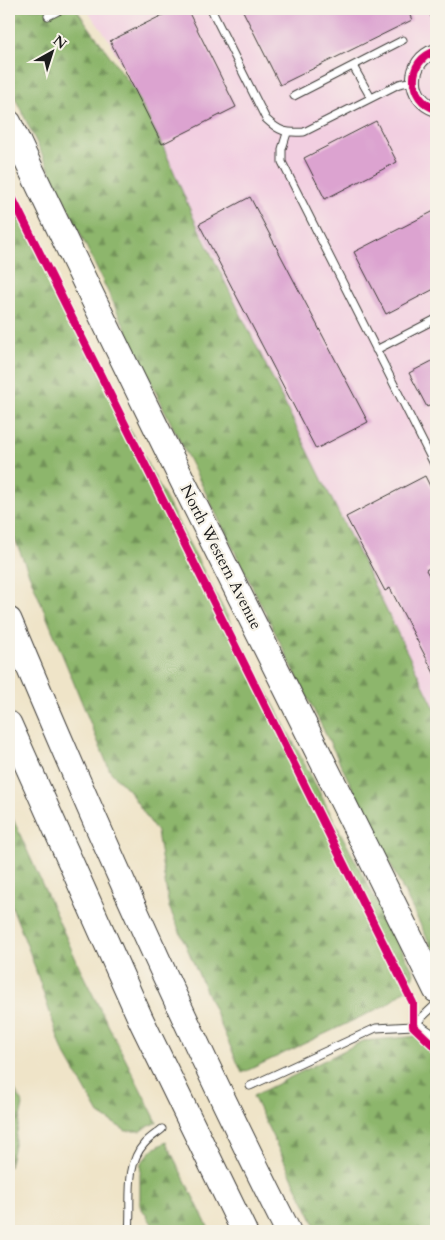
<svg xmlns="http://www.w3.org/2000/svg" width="445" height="1240" font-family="Cardo,serif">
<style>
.built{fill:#f2cfe1}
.forest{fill:url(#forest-firs);stroke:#546944}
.building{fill:#dca3d0}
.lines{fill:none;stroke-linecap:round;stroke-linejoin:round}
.lane-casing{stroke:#3c3a36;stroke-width:9}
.street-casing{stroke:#3c3a36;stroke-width:16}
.highway-casing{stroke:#3c3a36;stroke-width:27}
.lane{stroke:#fff;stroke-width:7}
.street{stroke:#fff;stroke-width:14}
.highway{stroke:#fff;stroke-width:25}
.cycleway-casing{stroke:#f7f3e8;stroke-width:11}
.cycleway{stroke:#d6006c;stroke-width:8}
.labels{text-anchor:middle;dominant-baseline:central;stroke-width:4.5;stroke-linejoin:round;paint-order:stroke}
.street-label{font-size:16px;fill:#1c1c1c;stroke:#f7f3e8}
</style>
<defs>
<pattern id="forest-firs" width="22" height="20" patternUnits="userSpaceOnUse" patternTransform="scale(1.25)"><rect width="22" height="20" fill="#8db66c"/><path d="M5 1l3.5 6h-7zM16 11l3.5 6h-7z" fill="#729358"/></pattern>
</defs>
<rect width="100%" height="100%" fill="#f7f3e8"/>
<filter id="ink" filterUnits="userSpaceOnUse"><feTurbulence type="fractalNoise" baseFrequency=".02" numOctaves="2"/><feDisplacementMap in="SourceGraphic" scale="10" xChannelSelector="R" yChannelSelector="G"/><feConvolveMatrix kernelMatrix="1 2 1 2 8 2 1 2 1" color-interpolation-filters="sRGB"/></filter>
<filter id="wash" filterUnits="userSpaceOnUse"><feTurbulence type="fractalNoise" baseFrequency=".0096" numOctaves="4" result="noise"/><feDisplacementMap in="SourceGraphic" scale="20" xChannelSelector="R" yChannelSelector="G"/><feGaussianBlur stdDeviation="1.12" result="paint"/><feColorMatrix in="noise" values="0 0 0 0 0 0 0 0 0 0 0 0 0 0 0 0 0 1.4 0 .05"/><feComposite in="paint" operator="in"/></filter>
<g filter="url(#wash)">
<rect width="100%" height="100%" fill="#efe4c8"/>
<path class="built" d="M86,9H436V711L194,219L162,144L110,41Z"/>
<path class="forest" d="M9,9H76L136,92L162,144L194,219L436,711V956L164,409L9,85Z
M9,199L414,973L409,987L386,1005L242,1073L169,907L157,832L129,791L110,771L9,525Z
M9,810L83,975L157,1122L140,1131H126L99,1114L62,1049L30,953L9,899Z
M420,1036L436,1050V1231H318L253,1096L363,1041Z
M9,1078L23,1105L9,1167Z
M166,1142L210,1231H157L140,1206V1175L141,1163L152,1150Z"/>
<g id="blocks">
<path class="building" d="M175,9H187L236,107L162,144L110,41Z
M242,9H407L412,20L280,85Z
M376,121L397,162L325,199L304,158Z
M250,197L368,422L316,449L199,224Z
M436,210V288L386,314L354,252Z
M436,359V402L427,407L409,373Z
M425,476L436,498V564L426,570L436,588V677L390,588L385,591L346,517Z"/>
</g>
</g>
<g filter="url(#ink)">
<use href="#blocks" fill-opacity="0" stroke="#3c3a36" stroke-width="1"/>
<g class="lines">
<g class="lane-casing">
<path id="lane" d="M211,9L266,119C280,132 285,133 304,132L399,84L413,81
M432,9L436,18
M48,16L62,9
M353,66L371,98
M294,96L403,40
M287,133L282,149V162L436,468
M376,350L436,319
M417,1023L436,1036
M250,1086L376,1028L413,1026L436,1004
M129,1231C132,1204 124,1166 144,1144C149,1138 156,1134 162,1129"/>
</g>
<g class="street-casing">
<path id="street" d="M436,51C406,60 407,100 436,109"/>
</g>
<g class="highway-casing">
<path id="highway" d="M9,123C146,414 294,701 436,990
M9,620C96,827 187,1032 288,1231
M9,724L141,1020L244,1231"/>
</g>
<use href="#lane" class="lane"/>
<use href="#street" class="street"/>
<use href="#highway" class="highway"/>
<g class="cycleway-casing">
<path id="cycleway" d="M436,51C406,60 407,100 436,109
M9,191L413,1003V1026L436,1048"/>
</g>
<use href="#cycleway" class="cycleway"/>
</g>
</g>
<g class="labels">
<g class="street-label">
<text transform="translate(221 557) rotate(63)">North Western Avenue</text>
</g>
</g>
<rect width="445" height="1240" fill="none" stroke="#f7f3e8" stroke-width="30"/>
<g transform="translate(52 52) rotate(39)" stroke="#f7f3e8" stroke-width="4" paint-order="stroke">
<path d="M0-4L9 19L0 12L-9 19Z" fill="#1c1c1c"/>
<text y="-8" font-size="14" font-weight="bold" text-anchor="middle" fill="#1c1c1c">N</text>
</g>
</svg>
